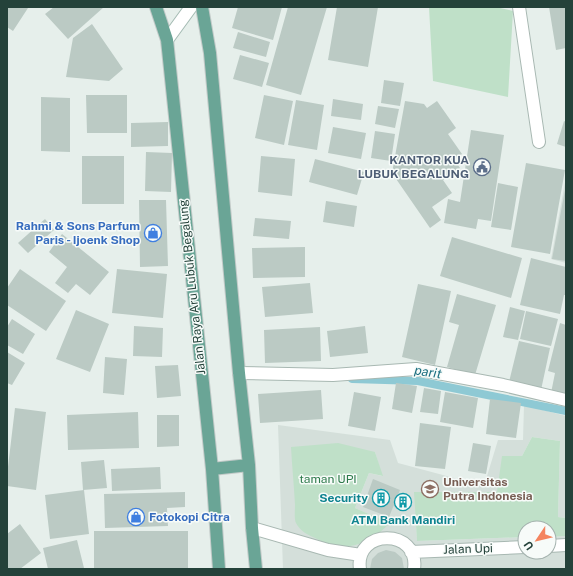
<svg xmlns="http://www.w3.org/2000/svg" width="573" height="576" font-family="'Public Sans',sans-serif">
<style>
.built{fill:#d4dfda;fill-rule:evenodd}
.green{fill:#bfe0c8}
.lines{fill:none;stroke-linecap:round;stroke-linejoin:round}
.stream{stroke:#8ec9d4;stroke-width:8}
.building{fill:#bbcac4}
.service-casing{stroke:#a8b8b2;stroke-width:14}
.minor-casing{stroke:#a8b8b2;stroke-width:14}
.secondary-casing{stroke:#a4bbb3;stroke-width:14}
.primary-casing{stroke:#c2cac8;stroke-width:14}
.service{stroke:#fff;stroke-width:12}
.minor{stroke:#fff;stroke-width:12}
.secondary{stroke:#fff;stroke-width:12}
.primary{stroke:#6aa596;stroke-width:12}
.labels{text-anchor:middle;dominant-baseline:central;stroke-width:3;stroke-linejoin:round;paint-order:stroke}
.service-label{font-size:12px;font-weight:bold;fill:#4e5e75;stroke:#f7fbf9;text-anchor:end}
.shop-label{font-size:12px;font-weight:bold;fill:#366cbe;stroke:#f7fbf9;text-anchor:end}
.street-label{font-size:12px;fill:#24423a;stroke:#f7fbf9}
.park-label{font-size:12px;fill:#2d7a4b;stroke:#f7fbf9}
.education-label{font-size:12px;font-weight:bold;fill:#785e54;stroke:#f7fbf9;text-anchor:start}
.culture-label{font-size:12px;font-weight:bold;fill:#0d838f;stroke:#f7fbf9;text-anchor:end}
.water-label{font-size:13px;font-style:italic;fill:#1c6f80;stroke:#f7fbf9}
</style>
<rect width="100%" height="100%" fill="#e6efeb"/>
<path class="built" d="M566,177V263L551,259Z
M524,405L566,416V518L558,517L560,441L532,437L522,456L497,492H415L417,541L525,537V552H549V537L566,536V569H283L278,425L390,440L398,463L484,486L498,440H523ZM375,452L382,476L369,473L355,508L389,523L369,539L358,544L344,547L332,545Z"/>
<path class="green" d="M429,7H496L513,11L508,97L433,81Z
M532,437L560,441L558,517L566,518V536L549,537V528H525V537L417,541L414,492H497L502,456H522Z
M338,443L375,452L383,476L369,473L355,508L390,523C367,546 345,554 315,538C308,535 300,531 296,523C294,519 295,510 295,505C294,486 292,466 291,447Z"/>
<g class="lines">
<path class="stream" d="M352,379L418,381L566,411"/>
</g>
<path class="building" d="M7,7H26L28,8L13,31L7,27Z
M54,7H104L68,39L45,14Z
M238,7H282L273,40L232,28Z
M288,7H327L301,95L266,85Z
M337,7H378L368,67L328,60Z
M549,7H566V48L556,50Z
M92,24L123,69L109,81L66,77L73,38Z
M238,32L270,42L266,57L233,48Z
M240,55L269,63L262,87L233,79Z
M384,80L404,83L400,106L381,103Z
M86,95H127V133H87Z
M264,95L293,101L284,145L255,138Z
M41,97L70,98V152L41,151Z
M333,99L363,104L361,120L331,116Z
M296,100L324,105L317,150L288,145Z
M405,101L424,104L427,108L437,101L456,128L448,134L462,154L454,159L460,168L443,180L452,193L432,207L441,220L430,228L392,173Z
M378,106L399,109L395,128L375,124Z
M564,121L566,122V147L557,144Z
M168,122V146L131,147V123Z
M333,127L366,133L361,159L328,153Z
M471,130L504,135L491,221L478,219L476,229L444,223L448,199L460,202Z
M375,131L395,134L391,161L371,158Z
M146,152L172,153L171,192L145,191Z
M82,156H124V204H82Z
M261,156L295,159L292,196L258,192Z
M315,159L364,172L357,195L309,182Z
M526,163L565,170L550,254L511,247Z
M498,183L518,187L511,230L491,227Z
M565,190L566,191V261L552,259Z
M139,200H166L168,266L140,267Z
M326,201L357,206L354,227L323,222Z
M255,218L291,221L289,239L253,236Z
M45,219L54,230L28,253L18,243Z
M62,234L109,272L90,295L76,284L68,293L55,283L67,267L49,252Z
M452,237L522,258L511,298L440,276Z
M305,247V277L253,278L252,248Z
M531,258L566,267V295H564L560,314L520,305Z
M20,269L66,301L46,331L7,305V288Z
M117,269L167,274L163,318L112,313Z
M310,283L313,313L265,317L262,287Z
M418,284L451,291L435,365L402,357Z
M457,294L496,305L475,375L447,367L459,325L449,322Z
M510,307L525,311L518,340L503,337Z
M76,310L109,324L90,372L56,359Z
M526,311L558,319L551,346L520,339Z
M12,319L35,334L23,354L7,345V327Z
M560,323L566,325V397L551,393L555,373L548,371Z
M134,326L163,328L162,357L133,356Z
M365,326L368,353L330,357L327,331Z
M320,327L321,361L265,363L264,330Z
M519,341L550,348L541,390L509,382Z
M7,352L25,363L12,385L7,383Z
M105,357L127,359L124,395L103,393Z
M178,365L181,396L157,398L155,366Z
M396,383L417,386L412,413L392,409Z
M424,388L441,391L438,414L420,412Z
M321,390L323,419L260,423L258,394Z
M354,392L381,397L375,431L348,426Z
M445,392L478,398L473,428L440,422Z
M490,399L521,403L516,438L486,434Z
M15,408L46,412L36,490L7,486V475Z
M138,412L139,448L68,450L67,415Z
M157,415H179V446L157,447Z
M420,423L451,427L445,469L415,466Z
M473,443L491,446L486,474L468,471Z
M104,460L107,488L83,490L81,462Z
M160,467L161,489L112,491L111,469Z
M373,479L400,490L389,517L363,507Z
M84,490L89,534L50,539L45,495Z
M185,492V507L167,508L168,526L105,528L104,494Z
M401,494L410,497L405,510L396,507Z
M20,524L41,553L20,569H7V534Z
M94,531H188V569H94Z
M77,540L84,568L48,569L43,548Z
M386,550L395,552L402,558L404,569H370L372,559L378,553Z"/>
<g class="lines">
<g class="service-casing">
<path id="service" d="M239,373L333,375L416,369L503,385L566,400
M252,528L328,550L361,555
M549,546L566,545
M411,552L525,547
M360,569C354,528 420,528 414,569"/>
</g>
<g class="minor-casing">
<path id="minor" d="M519,7L539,142"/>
</g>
<g class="secondary-casing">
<path id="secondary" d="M167,40L191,7"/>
</g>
<g class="primary-casing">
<path id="primary" d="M156,7L167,40L212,469L219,569
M202,7L210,53L239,373L249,465L252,528L256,569
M212,469L249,465"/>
</g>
<use href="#service" class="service"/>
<use href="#minor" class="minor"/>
<use href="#secondary" class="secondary"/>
<use href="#primary" class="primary"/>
</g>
<defs>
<g id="civic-ring" transform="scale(0.9)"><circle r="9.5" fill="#f7fbf9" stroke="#5c6f8a" stroke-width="1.5"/><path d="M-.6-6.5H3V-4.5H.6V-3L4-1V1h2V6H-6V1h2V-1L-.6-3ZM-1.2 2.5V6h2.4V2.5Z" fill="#5c6f8a"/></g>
<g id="shop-ring" transform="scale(0.9)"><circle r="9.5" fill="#f7fbf9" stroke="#3f7fe0" stroke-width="1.5"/><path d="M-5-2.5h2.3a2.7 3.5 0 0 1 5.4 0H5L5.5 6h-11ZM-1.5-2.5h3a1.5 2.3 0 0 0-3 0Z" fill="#3f7fe0"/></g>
<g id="university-ring" transform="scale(0.9)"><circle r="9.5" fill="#f7fbf9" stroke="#8d6e63" stroke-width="1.5"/><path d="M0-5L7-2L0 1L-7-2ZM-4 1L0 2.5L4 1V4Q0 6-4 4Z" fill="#8d6e63"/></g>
<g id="building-ring" transform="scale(0.9)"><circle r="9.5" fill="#f7fbf9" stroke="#0f9aa8" stroke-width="1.5"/><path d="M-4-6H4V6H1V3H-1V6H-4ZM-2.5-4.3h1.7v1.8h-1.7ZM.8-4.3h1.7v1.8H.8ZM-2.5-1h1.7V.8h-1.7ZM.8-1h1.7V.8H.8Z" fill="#0f9aa8"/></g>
</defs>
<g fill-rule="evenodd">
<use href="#civic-ring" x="482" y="167"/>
<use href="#shop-ring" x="153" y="233"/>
<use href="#university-ring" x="430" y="489"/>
<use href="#building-ring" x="381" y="498"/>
<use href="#building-ring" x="403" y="502"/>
<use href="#shop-ring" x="136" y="517"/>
</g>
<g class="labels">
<g class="service-label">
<text x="469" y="160">KANTOR KUA<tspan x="469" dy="14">LUBUK BEGALUNG</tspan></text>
</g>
<g class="shop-label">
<text x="140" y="226">Rahmi &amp; Sons Parfum<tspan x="140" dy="14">Paris - Ijoenk Shop</tspan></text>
<text x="149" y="517" text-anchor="start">Fotokopi Citra</text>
</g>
<g class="street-label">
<text transform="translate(192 287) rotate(-96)">Jalan Raya Aru Lubuk Begalung</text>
<text transform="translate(468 549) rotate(-2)">Jalan Upi</text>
</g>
<g class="park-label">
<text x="328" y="479">taman UPI</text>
</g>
<g class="education-label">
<text x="443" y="482">Universitas<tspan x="443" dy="14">Putra Indonesia</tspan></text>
</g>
<g class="culture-label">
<text x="368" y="498">Security</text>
<text x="403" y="520" text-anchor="middle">ATM Bank Mandiri</text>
</g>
<g class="water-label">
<text transform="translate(428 372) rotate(9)">parit</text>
</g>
</g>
<rect width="573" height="576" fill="none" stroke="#24423a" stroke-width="16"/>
<g transform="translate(537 540) rotate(235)"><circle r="19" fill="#f7fbf9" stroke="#a3b1ad"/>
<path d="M0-3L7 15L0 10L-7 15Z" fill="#f4845f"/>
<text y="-6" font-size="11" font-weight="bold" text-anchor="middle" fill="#24423a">U</text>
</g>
</svg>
